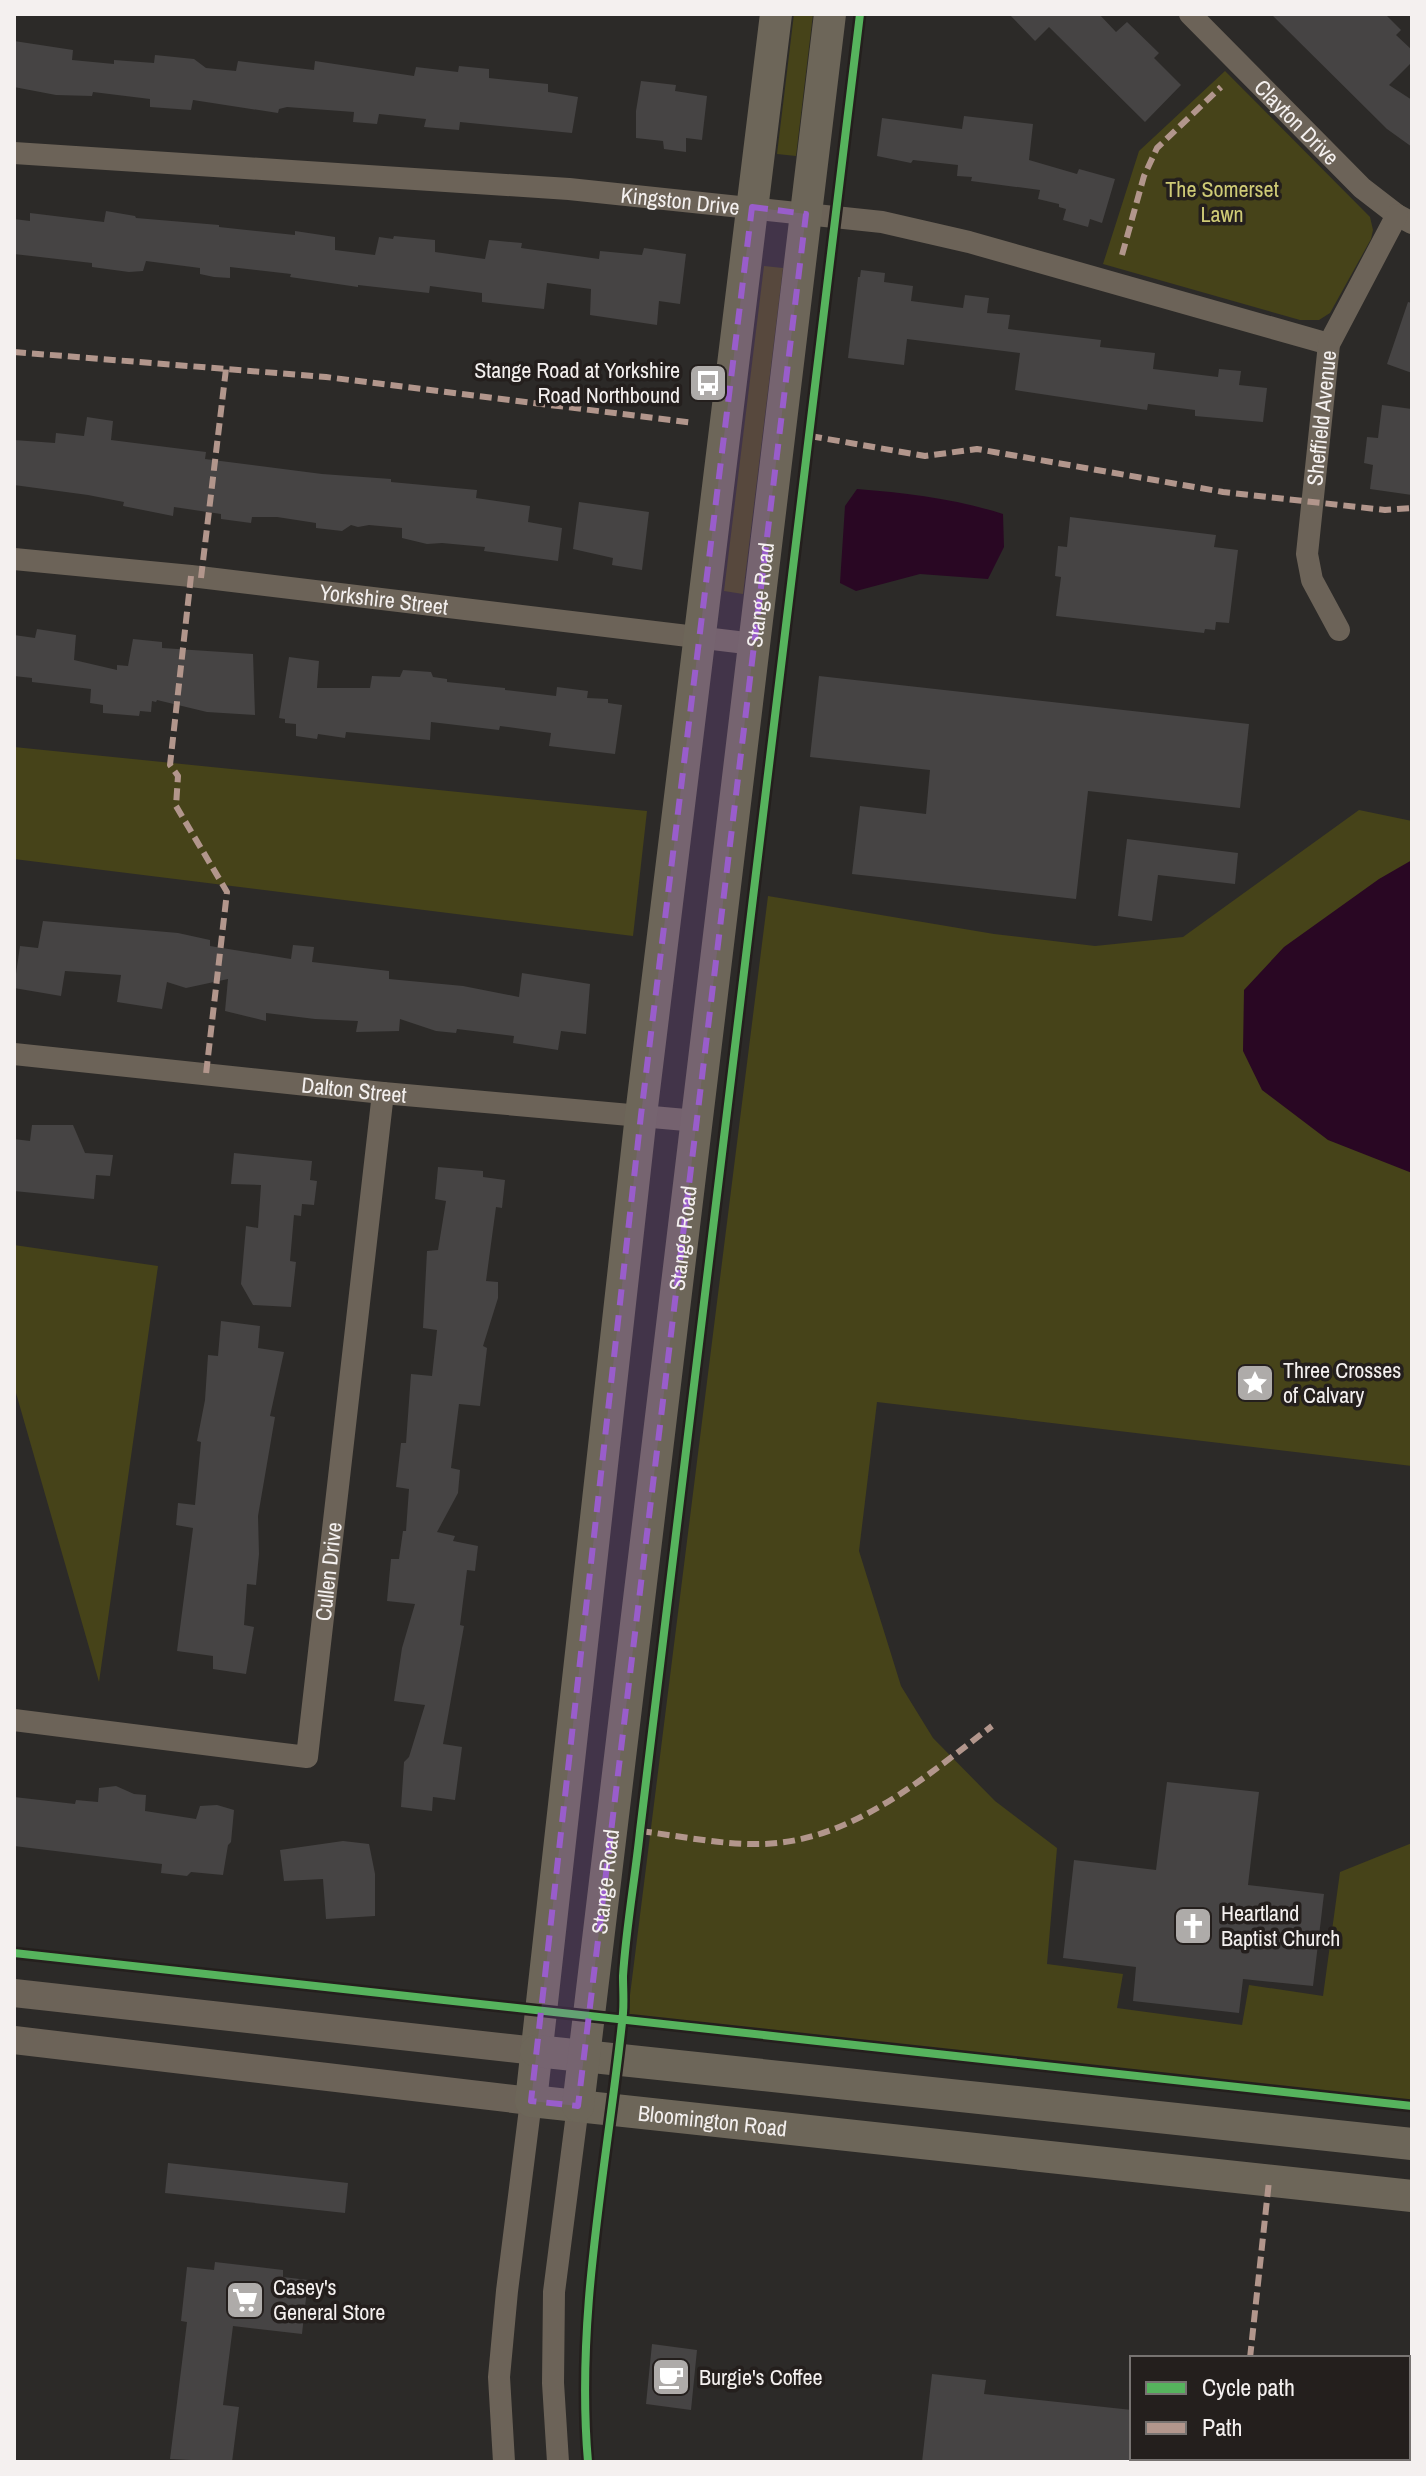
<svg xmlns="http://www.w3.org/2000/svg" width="1426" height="2476" font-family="'Archivo Narrow',sans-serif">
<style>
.green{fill:#464319}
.water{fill:#290723}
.building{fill:#464444}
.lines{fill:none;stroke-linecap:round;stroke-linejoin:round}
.minor{stroke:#6c6358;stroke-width:22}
.tertiary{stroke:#6c6358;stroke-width:28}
.secondary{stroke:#6d6659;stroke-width:32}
.quiet{stroke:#b2968c;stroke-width:6;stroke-dasharray:12 6;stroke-linecap:butt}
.cycleway-casing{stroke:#241f1d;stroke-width:13}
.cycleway{stroke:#56b35d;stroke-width:8}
.marked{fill:#995dcb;fill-opacity:0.2;stroke:#995dcb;stroke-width:6;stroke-dasharray:16 10;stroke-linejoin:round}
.labels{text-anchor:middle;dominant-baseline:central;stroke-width:7;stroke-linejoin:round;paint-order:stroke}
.street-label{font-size:22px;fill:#f4f0ef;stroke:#241f1d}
.park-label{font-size:22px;fill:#cfcb76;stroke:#241f1d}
.poi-label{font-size:22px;fill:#f4f0ef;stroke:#241f1d;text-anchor:start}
</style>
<rect width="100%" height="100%" fill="#2c2a28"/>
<path class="green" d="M794,14H813L796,156L777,154Z
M1225,71L1370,217L1373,230L1371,239L1330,313L1319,320H1300L1103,264L1139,151Z
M764,266L783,268L743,594L724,591Z
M14,747L647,811L633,936L14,859Z
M1359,810L1412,821V1466L877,1402L859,1551L901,1686L933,1738L995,1801L1057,1848L1047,1964L1123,1974L1117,2008L1242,2025L1249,1985L1323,1996L1340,1872L1412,1843V2107L627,2019L768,896L994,934L1095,946L1183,937Z
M14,1245L158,1266L99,1682L14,1386Z"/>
<path class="water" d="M857,489C907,493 956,499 1003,514L1004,547L988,579L920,574L856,591L840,583L845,506Z
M1412,860V1173L1328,1140L1262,1090L1243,1051L1244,990L1284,947L1379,879Z"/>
<path class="building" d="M1009,14H1099L1116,32L1127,22L1159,53L1154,58L1181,85L1145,122L1049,27L1035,41Z
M1271,14H1385L1401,30L1396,35L1412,50V62L1389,85L1412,100V147L1387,129Z
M14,41L73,50L72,60L114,64V60L154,63L155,55L194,59L206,68L236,71L238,61L314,70L315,61L414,76L416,67L458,72L459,66L489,69V78L548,84V92L578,97L572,133L460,122L459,130L424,127L426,119L379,114L377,124L353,122L354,112L287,107L279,109L278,113L193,100L191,110L150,107V99L93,92L92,96L56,95L14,87Z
M641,81L676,85L675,91L707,96L702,140L686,138V152L664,149L663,141L636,138V111Z
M964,116L1033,124L1029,160L1077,174L1079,169L1115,179L1102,223L1090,219L1088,227L1063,220L1066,209L1059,207V204L1038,199L1040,190L971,181L972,177L957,176L958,165L913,160L911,163L877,156L882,118L962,129Z
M106,211L135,216L136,218L219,225V227L295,235V231L335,237V250L375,255L379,237L393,239L394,236L435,240V252L485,259L489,240L522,243L521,248L599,259L600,251L642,255L644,248L686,254L680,304L659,301L657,325L590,315L591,289L547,283L544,309L482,302V293L430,286L429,293L358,285V287L290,277L291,274L230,267V278L214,277L200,274V268L146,261L143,271L129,272L92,267V263L14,254V219L30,221V213L104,222Z
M861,270L885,273L884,282L913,286L911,301L963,308L965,295L989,298L987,313L1010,315L1008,329L1101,340L1100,347L1155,353L1153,369L1218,377L1219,369L1241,371L1239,385L1267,388L1263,422L1195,416V410L1148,404L1147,410L1015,390L1020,353L907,339L904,365L848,358L858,277H860Z
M1408,302L1412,303V373L1387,364Z
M1382,405L1412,409V495L1370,489L1373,465L1364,463L1367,437L1378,438Z
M87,417L113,421L111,440L206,452L205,459L322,474L391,479V482L477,490L476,498L530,506L528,522L562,528L558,561L484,551L485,547L442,543L427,544L402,538V528L369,525L358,527L351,525L342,531L316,528V523L277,517H252L251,523L221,519V514L174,507L173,516L123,506L124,502L88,495L14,485V440L55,443L56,433L84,436Z
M579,502L649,512L642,570L612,565L613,558L573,549Z
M1070,517L1216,535L1214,547L1238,550L1229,623L1216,622L1215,630L1205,629L1204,633L1056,616L1061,577L1055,576L1058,546L1067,547Z
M37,629L76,635L74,660L117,670V665L128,666L133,639L162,642V648L253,654L255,715L207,712L157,700L156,702L152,701L151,712L140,711L139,716L103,713V705L90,703L91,689L32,682V678L14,676V635L35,638Z
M289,657L319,661L317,688H370L372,676L400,677L403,670L431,672L433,677L447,679V682L505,688V690L556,696L557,687L588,691L587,698L608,699V703L622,705L615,754L549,746L551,733L500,726L499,730L431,722L430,740L346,732L345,738L318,734L317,739L296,736V724L285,723V719L279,718Z
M819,676L1249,724L1240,808L1088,791L1076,899L852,874L860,806L926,814L930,770L810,757Z
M1127,839L1238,853L1235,884L1158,875L1152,921L1118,916Z
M43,921L178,933L210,940V946L291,959L293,945L314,947L312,962L389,971V979L463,986L519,997L522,973L590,984L586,1034L561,1031L558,1050L513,1043L514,1036L457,1029L456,1033L436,1031L400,1019L399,1031L356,1032L358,1021L315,1019L266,1013V1021L225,1011L228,979L186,988L167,982L162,1009L117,1002L121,975L65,971L61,996L14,988L20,946L38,948Z
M32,1125H73L85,1153L113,1155L110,1176L96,1175L94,1199L14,1191V1139L30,1141Z
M234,1153L312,1161L310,1180L317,1181L314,1205L302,1204L301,1216L294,1215L290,1261L296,1262L291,1307L253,1305L241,1284L246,1226L258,1228L261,1185L231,1184Z
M438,1167L483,1171V1177L505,1180L502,1208L496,1207L486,1281L498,1282V1298L483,1346L487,1348L480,1406L459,1404L451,1468L460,1470L458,1493L437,1532L455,1536L453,1541L478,1546L475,1571L467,1570L460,1625L464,1626L443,1744L462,1747L455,1800L433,1797L432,1811L401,1807L404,1762L409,1757L425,1705L394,1701L402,1648L415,1604L387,1601L391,1559H399L403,1531H406L409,1489L396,1487L401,1443H406L411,1374L432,1376L437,1330L423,1328L427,1251L438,1250L446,1201L435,1199Z
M221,1321L260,1326L258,1348L284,1352L270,1416L275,1417L258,1516L259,1554L256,1585L247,1584L244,1625L254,1627L246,1674L213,1669V1656L177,1651L193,1528L176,1525L178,1503L195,1505L201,1442L197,1441L205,1400L208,1355L218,1356Z
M1167,1782L1259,1792L1248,1885L1324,1894L1313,1986L1243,1979L1239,2013L1133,2001L1136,1967L1063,1958L1074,1860L1156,1870Z
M116,1786L134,1794L146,1795L145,1811L196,1819L200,1806L217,1805L234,1810L231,1842L228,1845L223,1875L191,1872L187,1876L161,1873L162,1864L14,1846V1797L75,1804L76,1800L98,1802L99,1788Z
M343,1841L369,1844L375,1874V1916L326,1919L323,1879L284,1881L280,1850Z
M168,2163L348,2183L345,2213L165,2193Z
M215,2262L283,2270V2277L308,2280L302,2334L233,2326L223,2405L239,2407L232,2462L170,2459L187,2322L181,2321L187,2267L214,2270Z
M652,2344L697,2350L691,2410L646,2404Z
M932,2374L986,2380L984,2394L1132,2410V2462H922Z"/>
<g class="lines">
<g class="minor">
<path id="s1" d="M1190,14L1362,188L1397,215L1412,223"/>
<path id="s2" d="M14,153L569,189L882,222L969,242L1329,344"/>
<path id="s3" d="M14,559L191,576L754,644"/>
<path id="s4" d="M1339,630L1312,580L1307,554L1329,344L1397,215"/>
<path id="s5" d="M14,1054L383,1093L697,1121"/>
<path id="s6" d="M14,1720L307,1757L383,1093"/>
<path d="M504,2462L499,2377L507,2291L531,2101"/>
<path d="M558,2462L553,2383L554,2292L578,2106"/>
</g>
<path class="tertiary" d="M14,1993L536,2051
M14,2040L531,2101"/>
<g class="secondary">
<path id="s7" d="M776,14L641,1115L531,2101L1412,2196"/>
<path d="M536,2051L1412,2144"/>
<path id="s8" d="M578,2106L830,14"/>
</g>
<path class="quiet" d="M1122,255L1144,176L1157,148L1221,87
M14,352L326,377L694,423
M810,436L925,456L977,449L1223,492L1385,510L1412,508
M191,576L170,765L178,776L176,806L227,892L206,1074
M201,578L226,369
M640,1831C680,1836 722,1845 762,1844C851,1842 925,1777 992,1726
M1250,2358L1269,2181
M1239,2462V2458"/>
<g class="cycleway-casing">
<path id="cycleway" d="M14,1953L1412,2106
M588,2462C575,2311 608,2162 623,2013C624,2001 623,1988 623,1976C626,1928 635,1879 640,1831L860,14"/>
</g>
<use href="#cycleway" class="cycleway"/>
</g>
<path class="marked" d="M752,207L806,214L578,2106L531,2101L641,1115Z"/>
<defs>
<g id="bus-square" transform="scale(2)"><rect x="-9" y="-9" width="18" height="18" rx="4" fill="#aeaba9" stroke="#241f1d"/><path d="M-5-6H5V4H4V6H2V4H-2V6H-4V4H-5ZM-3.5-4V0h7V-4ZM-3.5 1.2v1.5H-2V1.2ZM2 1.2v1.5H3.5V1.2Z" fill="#fff"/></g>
<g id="sight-square" transform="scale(2)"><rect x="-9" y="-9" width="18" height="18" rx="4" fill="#aeaba9" stroke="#241f1d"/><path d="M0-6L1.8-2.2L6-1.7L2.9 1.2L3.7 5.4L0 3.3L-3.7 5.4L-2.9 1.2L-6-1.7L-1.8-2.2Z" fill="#fff"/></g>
<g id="church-square" transform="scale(2)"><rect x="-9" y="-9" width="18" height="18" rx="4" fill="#aeaba9" stroke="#241f1d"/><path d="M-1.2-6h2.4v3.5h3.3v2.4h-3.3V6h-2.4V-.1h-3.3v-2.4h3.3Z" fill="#fff"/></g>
<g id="supermarket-square" transform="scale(2)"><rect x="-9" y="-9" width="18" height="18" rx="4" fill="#aeaba9" stroke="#241f1d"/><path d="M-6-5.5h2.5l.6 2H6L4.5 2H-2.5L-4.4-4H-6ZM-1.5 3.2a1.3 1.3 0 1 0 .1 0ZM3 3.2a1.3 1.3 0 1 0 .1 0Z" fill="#fff"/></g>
<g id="cafe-square" transform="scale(2)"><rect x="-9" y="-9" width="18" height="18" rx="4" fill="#aeaba9" stroke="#241f1d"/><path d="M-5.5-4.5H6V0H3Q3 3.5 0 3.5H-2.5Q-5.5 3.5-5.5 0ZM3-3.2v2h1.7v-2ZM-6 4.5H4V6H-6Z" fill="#fff"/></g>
</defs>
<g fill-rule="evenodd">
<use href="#bus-square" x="708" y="383"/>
<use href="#sight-square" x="1255" y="1383"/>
<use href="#church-square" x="1193" y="1926"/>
<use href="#supermarket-square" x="245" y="2300"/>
<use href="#cafe-square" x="671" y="2377"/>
</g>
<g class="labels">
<g class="street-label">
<text stroke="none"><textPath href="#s1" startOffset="152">Clayton Drive</textPath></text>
<text stroke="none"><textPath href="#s2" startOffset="668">Kingston Drive</textPath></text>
<text stroke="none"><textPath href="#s4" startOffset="220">Sheffield Avenue</textPath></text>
<text stroke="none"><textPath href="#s8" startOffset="1522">Stange Road</textPath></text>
<text stroke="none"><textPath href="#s3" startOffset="372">Yorkshire Street</textPath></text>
<text stroke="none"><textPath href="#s5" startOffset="342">Dalton Street</textPath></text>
<text stroke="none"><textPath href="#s8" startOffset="874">Stange Road</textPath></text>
<text stroke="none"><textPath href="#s6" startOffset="482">Cullen Drive</textPath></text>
<text stroke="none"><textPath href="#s8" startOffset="226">Stange Road</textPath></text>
<text stroke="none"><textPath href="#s7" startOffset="2284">Bloomington Road</textPath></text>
</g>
<g class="park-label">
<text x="1222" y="189">The Somerset<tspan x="1222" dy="25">Lawn</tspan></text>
</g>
<g class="poi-label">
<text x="680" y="370" text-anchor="end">Stange Road at Yorkshire<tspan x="680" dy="25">Road Northbound</tspan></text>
<text x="1283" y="1370">Three Crosses<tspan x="1283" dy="25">of Calvary</tspan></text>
<text x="1221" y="1913">Heartland<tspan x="1221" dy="25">Baptist Church</tspan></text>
<text x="273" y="2287">Casey's<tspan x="273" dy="25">General Store</tspan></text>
<text x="699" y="2377">Burgie's Coffee</text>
</g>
</g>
<rect width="1426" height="2476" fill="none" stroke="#f4f0ef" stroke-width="32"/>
<rect x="1130" y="2356" width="280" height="104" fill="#241f1d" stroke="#777371" stroke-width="2"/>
<rect x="1146" y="2382" width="40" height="12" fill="#56b35d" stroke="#777371" stroke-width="2"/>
<text x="1202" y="2396" font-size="24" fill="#f4f0ef">Cycle path</text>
<rect x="1146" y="2422" width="40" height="12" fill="#b2968c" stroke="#777371" stroke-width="2"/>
<text x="1202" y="2436" font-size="24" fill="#f4f0ef">Path</text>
</svg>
